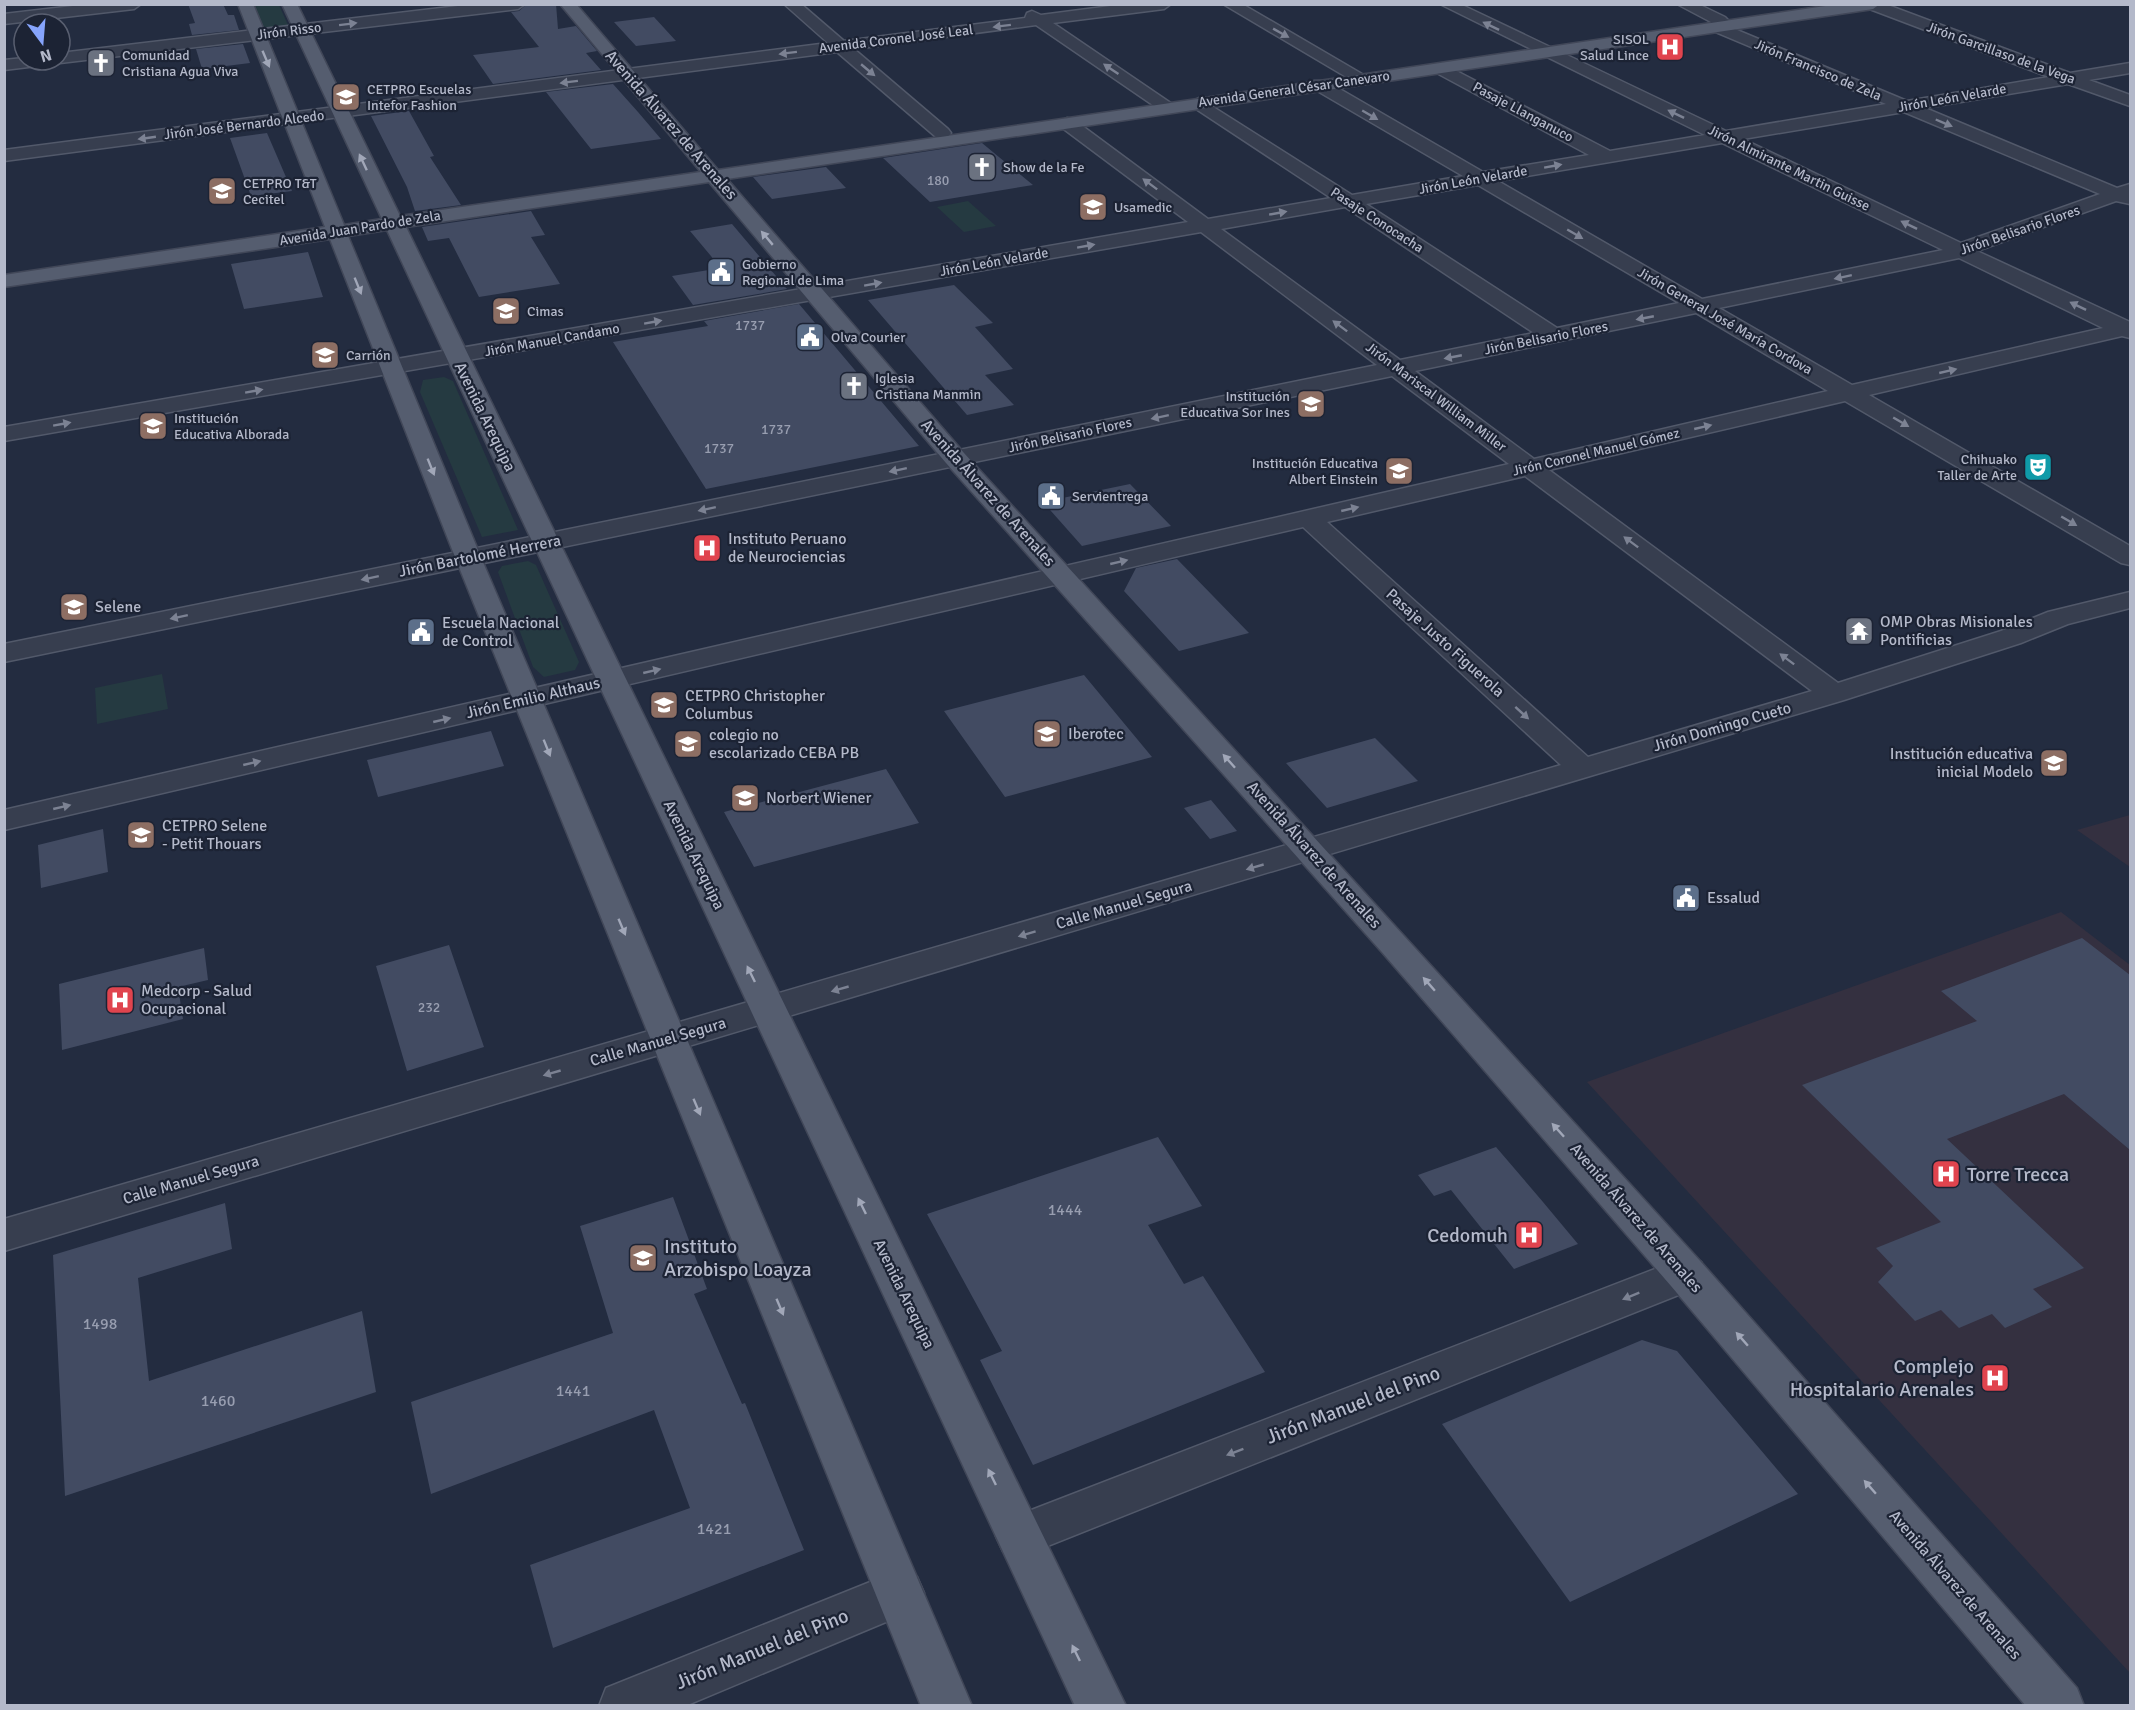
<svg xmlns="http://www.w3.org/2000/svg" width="2135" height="1710" font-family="Signika,sans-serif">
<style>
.medical{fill:#343040}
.green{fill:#253a41}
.building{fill:#424b62}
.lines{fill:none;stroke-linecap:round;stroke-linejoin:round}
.minor-casing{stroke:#52596a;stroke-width:3}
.major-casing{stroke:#414758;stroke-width:3}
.minor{fill:#373e4f;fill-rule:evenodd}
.major{fill:#555d6f;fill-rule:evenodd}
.oneway{fill:#7c8293}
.oneway2{fill:#a1a7b8}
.labels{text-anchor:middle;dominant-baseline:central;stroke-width:4.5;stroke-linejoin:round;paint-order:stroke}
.far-street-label{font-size:14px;fill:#b4b9ca;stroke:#1c2334}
.far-poi-label{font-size:14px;fill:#b4b9ca;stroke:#1c2334;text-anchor:start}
.number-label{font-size:14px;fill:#989eb0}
.street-label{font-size:16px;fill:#b4b9ca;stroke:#1c2334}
.poi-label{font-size:16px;fill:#b4b9ca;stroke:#1c2334;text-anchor:start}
.near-number-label{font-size:16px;fill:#989eb0}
.near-poi-label{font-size:20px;fill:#b4b9ca;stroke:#1c2334;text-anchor:start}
.near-street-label{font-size:20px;fill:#b4b9ca;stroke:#1c2334}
</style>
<rect width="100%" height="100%" fill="#232c40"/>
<path class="medical" d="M2130,815V867L2077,830Z
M2061,912L2130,965V1673L1587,1082Z"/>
<path class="green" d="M252,5H279L288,25L267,30L261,28Z
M968,201L996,226L964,232L937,207Z
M444,377L453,381L518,530L482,537L420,392L423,380Z
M528,561L536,565L579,662L575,670L544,677L533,667L498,572L502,566Z
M162,674L168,709L97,724L95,688Z"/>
<path class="building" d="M188,4H223L228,15H234L239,30L192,35L189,24L195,23Z
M527,4H556L558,29L576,26L597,51L586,53L601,70L493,84L473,55L539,47L511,12L519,11Z
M654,17L676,41L636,46L614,22Z
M243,44L250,63L202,69L196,49Z
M613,84L638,112L661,139L591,149L546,92Z
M409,111L434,156L430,157L461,205L415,211L407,187L371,116Z
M267,133L292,191L251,196L230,138Z
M982,143L1033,185L930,202L883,158Z
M826,167L846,188L772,199L753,177Z
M531,211L545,235L531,237L560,284L479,297L449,238L428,241L422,227Z
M732,224L787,289L693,305L672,276L721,268L690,231Z
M308,252L323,297L244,309L231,264Z
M954,285L993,323L975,327L1013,369L985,375L1014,405L967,415L868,300Z
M799,304L919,446L706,489L613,342L708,326L704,321Z
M1130,484L1171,526L1082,546L1043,502Z
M1177,559L1249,633L1179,651L1124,591L1136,568Z
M1084,675L1152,757L1005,797L944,711Z
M491,731L504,766L378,797L367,760Z
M1375,738L1418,781L1327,808L1286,763Z
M886,769L919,823L754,867L724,812Z
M1211,800L1237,831L1210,839L1184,808Z
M103,829L108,872L41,888L38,845Z
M2082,938L2130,975V1150L2064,1094L1947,1139L2084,1268L2033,1289L2052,1307L2005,1328L1992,1314L1959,1328L1941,1310L1915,1321L1878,1282L1893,1266L1876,1248L1941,1222L1802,1085L1977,1021L1941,991Z
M449,945L484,1047L407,1071L376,966Z
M204,948L208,980L178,987L183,1019L62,1050L59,984Z
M1158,1137L1202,1206L1148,1225L1184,1284L1203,1276L1265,1372L1033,1465L980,1360L1002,1351L927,1214Z
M1496,1147L1543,1202L1578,1244L1514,1269L1451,1190L1434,1196L1418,1175Z
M673,1197L707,1289L694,1294L742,1404L745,1403L804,1550L553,1648L530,1565L690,1508L654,1410L431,1494L411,1402L613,1333L580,1226Z
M225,1203L232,1249L138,1278L149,1381L362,1311L376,1392L65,1496L53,1255Z
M1642,1340L1677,1351L1798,1494L1570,1602L1442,1424Z"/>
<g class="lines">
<g class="minor-casing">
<path id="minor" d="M90,4H141L134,9L4,24V14Z
M475,4H525L518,9L60,63L53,60H60V53Z
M784,4H801L844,41L1025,18L1027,13L1032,11L1041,15L1126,4H1171L1164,9L1053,23L1178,108L1169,113L1163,112L1036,25L854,49L948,129L951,133L948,137H936L837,52L4,161V150L828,43Z
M1223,4H1242L1362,74L1360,78H1348Z
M1440,4H1460L1726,131L1886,104L1711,30L1708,27L1711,22L1677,4H1698L1725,17L1728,20L1725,25L1907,101L2049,77L1867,8L1865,4H1885L2070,73L2130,63V73L2089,80L2130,95V106L2068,84L1925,108L2117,188L2130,184V204L2116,201L1977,251L2130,322V338L2122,336L1869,395L2130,546V565L2121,563L1845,401L1549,470L1838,683L2001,631L2048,612L2130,592V608L2068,624L2021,643L1844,700L4,1251V1219L1561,765L1303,527L4,830V810L1509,464L1392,376L4,662V644L1377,365L1201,232L4,441V427L1188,222L1061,127L1058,123L1067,118L1073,119L1208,219L1331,198L1193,107L1190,103L1199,98L1352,195L1463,176L1314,89L1312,85L1314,81H1326L1483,172L1589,155L1433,71L1431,68L1433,65H1445L1610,151L1705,135ZM1904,112L2100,194L1961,243L1743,139ZM1722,143L1943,250L1702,299L1498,181ZM1478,185L1679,303L1557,328L1366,204ZM1345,207L1534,333L1400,360L1221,229ZM1959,258L2103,328L1852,385L1719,308ZM1696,313L1828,391L1534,459L1415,371ZM1525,476L1812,691L1588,757L1327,522Z
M24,58V60H53L45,65L4,70V60Z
M1686,1257L1701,1262L1707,1274L1701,1286L1020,1557L1003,1551L996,1536L1003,1521Z
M900,1570L917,1577L924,1593L917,1609L685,1706H599L606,1688Z"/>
</g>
<g class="major-casing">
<path id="major" d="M238,4H253L344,225L382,219L282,4H297L400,216L701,172L560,4H576L718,170L1839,4H1880L1873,9L727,179L964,453L1701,1262L2077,1688L2084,1706H2026L1671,1286L1381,951L946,463L709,182L406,227L1126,1706H1075L387,230L348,236L485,567L972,1706H921L459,567L330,239L4,287V275L325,227Z"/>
</g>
<use href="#minor" class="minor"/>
<use href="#major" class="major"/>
</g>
<defs><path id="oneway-solid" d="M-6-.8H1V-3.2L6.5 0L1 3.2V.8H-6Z" transform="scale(1.5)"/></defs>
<g class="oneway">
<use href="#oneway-solid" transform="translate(348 24) rotate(-7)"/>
<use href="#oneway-solid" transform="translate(1002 26) rotate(173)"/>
<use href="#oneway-solid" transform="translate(1491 26) rotate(-154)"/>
<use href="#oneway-solid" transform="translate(1281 33) rotate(29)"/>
<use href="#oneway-solid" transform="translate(788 53) rotate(173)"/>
<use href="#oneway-solid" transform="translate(1111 69) rotate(-146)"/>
<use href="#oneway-solid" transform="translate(868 70) rotate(40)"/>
<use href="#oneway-solid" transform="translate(569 82) rotate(173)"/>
<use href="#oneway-solid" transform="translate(1676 114) rotate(-154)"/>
<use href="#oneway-solid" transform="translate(1370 115) rotate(30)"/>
<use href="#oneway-solid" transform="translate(1944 123) rotate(23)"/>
<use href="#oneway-solid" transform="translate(147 138) rotate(172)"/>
<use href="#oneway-solid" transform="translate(1553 166) rotate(-10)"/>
<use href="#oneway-solid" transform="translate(1150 184) rotate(-143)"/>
<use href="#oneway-solid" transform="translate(1278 213) rotate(-10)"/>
<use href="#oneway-solid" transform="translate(1909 225) rotate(-154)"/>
<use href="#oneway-solid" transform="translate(1575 234) rotate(30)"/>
<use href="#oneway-solid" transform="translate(1086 246) rotate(-10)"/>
<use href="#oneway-solid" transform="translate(1843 277) rotate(168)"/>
<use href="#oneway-solid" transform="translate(873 284) rotate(-10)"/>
<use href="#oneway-solid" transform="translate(2078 306) rotate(-154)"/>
<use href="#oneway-solid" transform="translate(1645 318) rotate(169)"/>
<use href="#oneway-solid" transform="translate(653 322) rotate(-10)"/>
<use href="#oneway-solid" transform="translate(1340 326) rotate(-143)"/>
<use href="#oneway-solid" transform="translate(1453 357) rotate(169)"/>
<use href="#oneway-solid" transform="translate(1948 371) rotate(-13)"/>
<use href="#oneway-solid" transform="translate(254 391) rotate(-10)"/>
<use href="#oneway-solid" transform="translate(1160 417) rotate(168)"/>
<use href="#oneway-solid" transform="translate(1901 422) rotate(30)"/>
<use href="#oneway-solid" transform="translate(62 424) rotate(-10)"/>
<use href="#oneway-solid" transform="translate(1703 427) rotate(-13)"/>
<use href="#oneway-solid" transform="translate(898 470) rotate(168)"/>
<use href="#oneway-solid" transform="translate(707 509) rotate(168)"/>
<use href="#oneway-solid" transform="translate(1350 509) rotate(-13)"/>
<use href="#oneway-solid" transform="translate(2069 521) rotate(30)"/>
<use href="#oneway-solid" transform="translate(1631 542) rotate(-143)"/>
<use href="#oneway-solid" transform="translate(1119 562) rotate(-13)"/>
<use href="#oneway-solid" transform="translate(370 578) rotate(168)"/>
<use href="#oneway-solid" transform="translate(179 617) rotate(168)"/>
<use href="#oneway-solid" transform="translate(1787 659) rotate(-143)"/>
<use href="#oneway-solid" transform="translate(652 671) rotate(-13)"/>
<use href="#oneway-solid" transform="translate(1522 713) rotate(42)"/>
<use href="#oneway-solid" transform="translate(442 720) rotate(-13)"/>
<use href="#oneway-solid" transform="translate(252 763) rotate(-13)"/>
<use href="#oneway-solid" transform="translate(62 807) rotate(-13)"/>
<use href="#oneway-solid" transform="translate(1255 867) rotate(164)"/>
<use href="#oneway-solid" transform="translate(1027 934) rotate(163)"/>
<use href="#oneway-solid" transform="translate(840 989) rotate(164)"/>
<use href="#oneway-solid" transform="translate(552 1073) rotate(164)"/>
<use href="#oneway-solid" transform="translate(1631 1296) rotate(158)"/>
<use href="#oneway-solid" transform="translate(1235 1452) rotate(159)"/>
</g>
<g class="oneway2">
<use href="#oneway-solid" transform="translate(266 59) rotate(67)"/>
<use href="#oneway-solid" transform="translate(363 162) rotate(-115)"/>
<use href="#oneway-solid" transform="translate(767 238) rotate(-130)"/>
<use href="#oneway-solid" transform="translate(358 286) rotate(68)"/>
<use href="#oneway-solid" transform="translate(431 467) rotate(68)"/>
<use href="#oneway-solid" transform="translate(547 748) rotate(68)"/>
<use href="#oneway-solid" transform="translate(1229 761) rotate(-132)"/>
<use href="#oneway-solid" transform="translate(622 927) rotate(67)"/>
<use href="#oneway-solid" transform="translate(751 974) rotate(-116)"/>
<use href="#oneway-solid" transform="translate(1429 984) rotate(-131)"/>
<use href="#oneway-solid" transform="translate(697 1107) rotate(67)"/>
<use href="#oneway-solid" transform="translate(1558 1130) rotate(-132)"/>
<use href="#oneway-solid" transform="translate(862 1206) rotate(-116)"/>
<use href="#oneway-solid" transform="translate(780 1307) rotate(67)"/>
<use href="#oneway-solid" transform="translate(1742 1339) rotate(-131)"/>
<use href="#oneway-solid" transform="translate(992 1477) rotate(-116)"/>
<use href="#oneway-solid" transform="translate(1870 1487) rotate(-131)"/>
<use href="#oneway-solid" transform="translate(1076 1653) rotate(-116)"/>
</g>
<defs>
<g id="hospital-square" transform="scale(1.5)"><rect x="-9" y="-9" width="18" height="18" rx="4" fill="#e0444e" stroke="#1c2334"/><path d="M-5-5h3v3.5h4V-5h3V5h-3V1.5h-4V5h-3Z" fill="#fff"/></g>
<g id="church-square" transform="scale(1.5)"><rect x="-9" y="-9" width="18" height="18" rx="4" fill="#6b7280" stroke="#1c2334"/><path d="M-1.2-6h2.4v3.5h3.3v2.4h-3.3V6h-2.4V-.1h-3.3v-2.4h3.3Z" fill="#fff"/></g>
<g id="university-square" transform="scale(1.5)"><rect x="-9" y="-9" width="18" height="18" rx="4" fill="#8d6e63" stroke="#1c2334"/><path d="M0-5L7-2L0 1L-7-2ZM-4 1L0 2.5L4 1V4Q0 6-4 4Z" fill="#fff"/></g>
<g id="school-square" transform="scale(1.5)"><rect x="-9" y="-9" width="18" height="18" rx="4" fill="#8d6e63" stroke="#1c2334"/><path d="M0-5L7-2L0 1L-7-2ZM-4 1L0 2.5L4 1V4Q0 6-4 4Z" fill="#fff"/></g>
<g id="civic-square" transform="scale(1.5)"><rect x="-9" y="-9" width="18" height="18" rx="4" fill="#5c6f8a" stroke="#1c2334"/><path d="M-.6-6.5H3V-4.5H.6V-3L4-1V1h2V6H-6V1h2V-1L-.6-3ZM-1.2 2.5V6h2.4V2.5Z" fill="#fff"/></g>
<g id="theatre-square" transform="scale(1.5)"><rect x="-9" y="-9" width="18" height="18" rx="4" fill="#0f9aa8" stroke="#1c2334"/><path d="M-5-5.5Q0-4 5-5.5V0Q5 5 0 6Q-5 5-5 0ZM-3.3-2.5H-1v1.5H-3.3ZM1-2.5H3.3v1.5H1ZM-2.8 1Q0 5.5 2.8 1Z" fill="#fff"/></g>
<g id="temple-square" transform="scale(1.5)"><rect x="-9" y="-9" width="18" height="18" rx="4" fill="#6b7280" stroke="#1c2334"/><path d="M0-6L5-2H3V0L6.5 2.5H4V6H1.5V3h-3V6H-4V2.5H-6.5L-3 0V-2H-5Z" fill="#fff"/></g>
</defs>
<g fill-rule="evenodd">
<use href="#hospital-square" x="1670" y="47"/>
<use href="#church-square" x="101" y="63"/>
<use href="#university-square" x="346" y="97"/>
<use href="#church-square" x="982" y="167"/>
<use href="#university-square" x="222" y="191"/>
<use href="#school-square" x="1093" y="207"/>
<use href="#civic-square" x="721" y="272"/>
<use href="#university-square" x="506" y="311"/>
<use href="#civic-square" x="810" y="337"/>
<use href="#university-square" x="325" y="355"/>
<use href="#church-square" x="854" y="386"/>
<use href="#school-square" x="1311" y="404"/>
<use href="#school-square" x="153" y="426"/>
<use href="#theatre-square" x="2038" y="467"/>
<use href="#school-square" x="1399" y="471"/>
<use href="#civic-square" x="1051" y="496"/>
<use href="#hospital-square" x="707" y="548"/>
<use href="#school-square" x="74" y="607"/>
<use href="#temple-square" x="1859" y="631"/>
<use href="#civic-square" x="421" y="632"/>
<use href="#university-square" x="664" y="705"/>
<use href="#school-square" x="1047" y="734"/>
<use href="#school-square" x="688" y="744"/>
<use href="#school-square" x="2054" y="763"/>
<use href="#university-square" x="745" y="798"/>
<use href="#university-square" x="141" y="835"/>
<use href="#civic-square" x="1686" y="898"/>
<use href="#hospital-square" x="120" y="1000"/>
<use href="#hospital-square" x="1946" y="1174"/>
<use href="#hospital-square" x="1529" y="1235"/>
<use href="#university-square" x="643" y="1258"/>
<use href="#hospital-square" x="1995" y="1378"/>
</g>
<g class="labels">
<g class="far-street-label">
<text transform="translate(289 31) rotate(-7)">Jirón Risso</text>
<text transform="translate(896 39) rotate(-7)">Avenida Coronel José Leal</text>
<text transform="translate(2001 53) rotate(20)">Jirón Garcillaso de la Vega</text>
<text transform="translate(1818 70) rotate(23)">Jirón Francisco de Zela</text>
<text transform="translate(1294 89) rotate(-8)">Avenida General César Canevaro</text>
<text transform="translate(1952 98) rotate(-10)">Jirón León Velarde</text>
<text transform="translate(1523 112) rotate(28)">Pasaje Llanganuco</text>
<text transform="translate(244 125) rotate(-7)">Jirón José Bernardo Alcedo</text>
<text transform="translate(1789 168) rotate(26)">Jirón Almirante Martin Guisse</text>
<text transform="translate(1473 180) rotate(-10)">Jirón León Velarde</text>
<text transform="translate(1377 220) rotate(33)">Pasaje Conocacha</text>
<text transform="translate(360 228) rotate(-9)">Avenida Juan Pardo de Zela</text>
<text transform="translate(2020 230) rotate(-19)">Jirón Belisario Flores</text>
<text transform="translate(994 262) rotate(-10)">Jirón León Velarde</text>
<text transform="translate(1725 321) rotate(30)">Jirón General José María Cordova</text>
<text transform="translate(1546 338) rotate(-11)">Jirón Belisario Flores</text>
<text transform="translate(552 340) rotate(-10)">Jirón Manuel Candamo</text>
<text transform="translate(1436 397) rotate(37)">Jirón Mariscal William Miller</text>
<text transform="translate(1070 435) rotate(-12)">Jirón Belisario Flores</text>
<text transform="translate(1596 452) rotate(-13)">Jirón Coronel Manuel Gómez</text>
</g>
<g class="far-poi-label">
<text x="1649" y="39" text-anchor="end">SISOL<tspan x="1649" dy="16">Salud Lince</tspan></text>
<text x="122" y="55">Comunidad<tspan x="122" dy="16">Cristiana Agua Viva</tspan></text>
<text x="367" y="89">CETPRO Escuelas<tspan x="367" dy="16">Intefor Fashion</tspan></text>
<text x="1003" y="167">Show de la Fe</text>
<text x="243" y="183">CETPRO T&amp;T<tspan x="243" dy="16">Cecitel</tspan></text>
<text x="1114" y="207">Usamedic</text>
<text x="742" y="264">Gobierno<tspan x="742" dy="16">Regional de Lima</tspan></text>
<text x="527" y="311">Cimas</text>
<text x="831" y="337">Olva Courier</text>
<text x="346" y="355">Carrión</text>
<text x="875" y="378">Iglesia<tspan x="875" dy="16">Cristiana Manmin</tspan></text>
<text x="1290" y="396" text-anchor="end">Institución<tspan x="1290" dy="16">Educativa Sor Ines</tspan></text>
<text x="174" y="418">Institución<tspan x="174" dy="16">Educativa Alborada</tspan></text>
<text x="2017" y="459" text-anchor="end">Chihuako<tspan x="2017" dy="16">Taller de Arte</tspan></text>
<text x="1378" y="463" text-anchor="end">Institución Educativa<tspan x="1378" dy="16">Albert Einstein</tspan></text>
<text x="1072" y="496">Servientrega</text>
</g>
<g class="number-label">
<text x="938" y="180">180</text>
<text x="750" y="325">1737</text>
<text x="776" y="429">1737</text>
<text x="719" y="448">1737</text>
<text x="429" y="1007">232</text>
</g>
<g class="street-label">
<text transform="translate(671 125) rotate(49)">Avenida Álvarez de Arenales</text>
<text transform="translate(485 417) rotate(64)">Avenida Arequipa</text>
<text transform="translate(988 493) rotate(48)">Avenida Álvarez de Arenales</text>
<text transform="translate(480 556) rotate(-11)">Jirón Bartolomé Herrera</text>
<text transform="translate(1445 643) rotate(42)">Pasaje Justo Figuerola</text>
<text transform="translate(533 698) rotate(-13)">Jirón Emilio Althaus</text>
<text transform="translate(1722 727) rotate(-16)">Jirón Domingo Cueto</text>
<text transform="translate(694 855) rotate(64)">Avenida Arequipa</text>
<text transform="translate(1314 855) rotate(48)">Avenida Álvarez de Arenales</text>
<text transform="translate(1124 905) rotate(-16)">Calle Manuel Segura</text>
<text transform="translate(658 1042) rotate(-16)">Calle Manuel Segura</text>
<text transform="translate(191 1180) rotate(-16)">Calle Manuel Segura</text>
<text transform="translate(1636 1218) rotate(49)">Avenida Álvarez de Arenales</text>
<text transform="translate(904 1294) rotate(64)">Avenida Arequipa</text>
<text transform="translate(1955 1585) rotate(49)">Avenida Álvarez de Arenales</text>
</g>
<g class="poi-label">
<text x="728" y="539">Instituto Peruano<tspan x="728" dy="18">de Neurociencias</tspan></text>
<text x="95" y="607">Selene</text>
<text x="1880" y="622">OMP Obras Misionales<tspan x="1880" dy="18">Pontificias</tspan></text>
<text x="442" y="623">Escuela Nacional<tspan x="442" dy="18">de Control</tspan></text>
<text x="685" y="696">CETPRO Christopher<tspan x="685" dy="18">Columbus</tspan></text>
<text x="1068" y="734">Iberotec</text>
<text x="709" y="735">colegio no<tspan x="709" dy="18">escolarizado CEBA PB</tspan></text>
<text x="2033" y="754" text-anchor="end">Institución educativa<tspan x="2033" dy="18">inicial Modelo</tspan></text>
<text x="766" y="798">Norbert Wiener</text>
<text x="162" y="826">CETPRO Selene<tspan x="162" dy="18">- Petit Thouars</tspan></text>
<text x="1707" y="898">Essalud</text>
<text x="141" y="991">Medcorp - Salud<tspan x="141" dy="18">Ocupacional</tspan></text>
</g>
<g class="near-number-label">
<text x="1065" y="1210">1444</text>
<text x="100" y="1324">1498</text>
<text x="573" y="1391">1441</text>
<text x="218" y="1401">1460</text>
<text x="714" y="1529">1421</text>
</g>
<g class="near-poi-label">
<text x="1967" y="1174">Torre Trecca</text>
<text x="1508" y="1235" text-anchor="end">Cedomuh</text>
<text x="664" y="1246">Instituto<tspan x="664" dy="23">Arzobispo Loayza</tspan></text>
<text x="1974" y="1366" text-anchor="end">Complejo<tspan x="1974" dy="23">Hospitalario Arenales</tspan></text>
</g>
<g class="near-street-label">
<text transform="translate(1353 1405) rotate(-21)">Jirón Manuel del Pino</text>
<text transform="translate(762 1649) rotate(-22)">Jirón Manuel del Pino</text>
</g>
</g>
<rect width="2135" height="1710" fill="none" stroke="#b4b9ca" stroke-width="12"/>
<g transform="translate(42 42) rotate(164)"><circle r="28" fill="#1c2334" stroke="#595f70" stroke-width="1.5"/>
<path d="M0-4.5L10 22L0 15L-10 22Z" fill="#86a4fc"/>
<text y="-9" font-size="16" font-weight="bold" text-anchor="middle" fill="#b4b9ca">N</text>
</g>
</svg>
